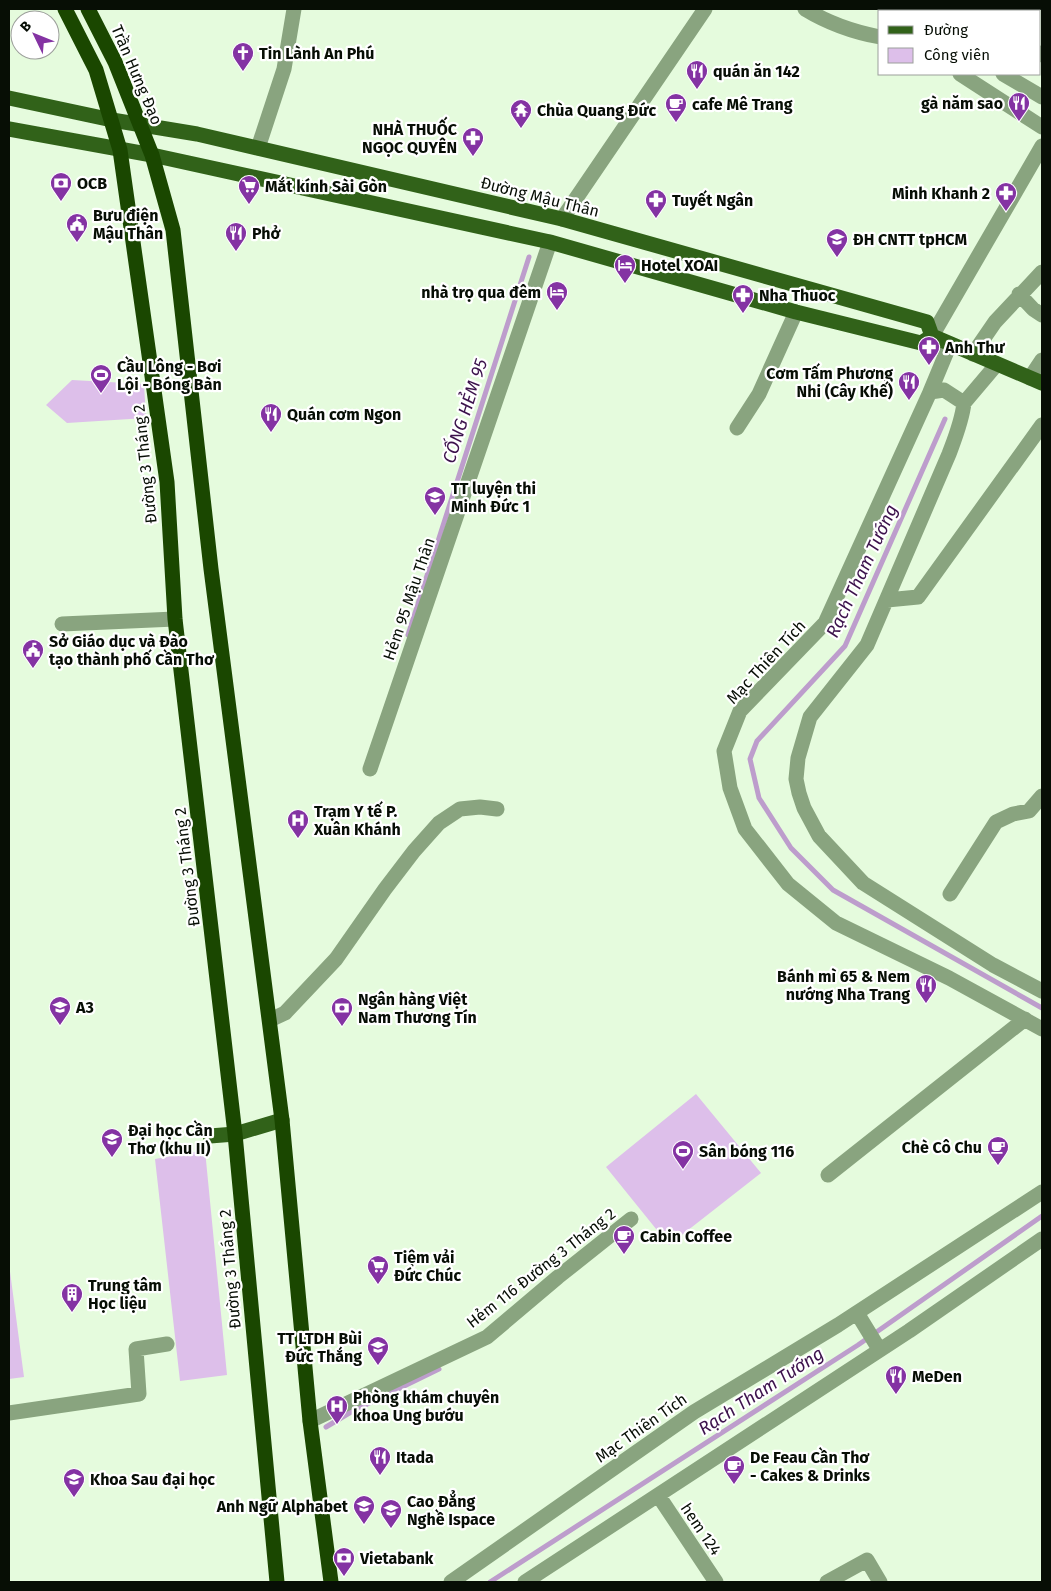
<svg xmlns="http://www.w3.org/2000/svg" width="1051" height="1591" font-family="'Fira Sans',sans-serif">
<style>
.green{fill:#ddbfea}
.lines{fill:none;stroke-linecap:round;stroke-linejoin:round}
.stream{stroke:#bd9dcc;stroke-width:5}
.minor{stroke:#89a47f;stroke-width:15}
.major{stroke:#316219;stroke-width:15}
.highway{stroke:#1a4700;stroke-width:15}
.labels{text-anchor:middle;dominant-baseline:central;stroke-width:4.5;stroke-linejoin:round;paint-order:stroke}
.poi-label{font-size:16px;font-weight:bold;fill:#070e05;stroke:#fff;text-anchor:start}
.street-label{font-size:16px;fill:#070e05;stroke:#fff}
.water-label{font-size:18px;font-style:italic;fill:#3c124c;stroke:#fff}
</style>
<rect width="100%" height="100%" fill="#e5fbdd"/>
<path class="green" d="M72,380L144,384L146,418L67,423L46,405Z
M696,1094L761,1173L669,1245L606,1167Z
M205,1150L227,1375L180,1381L155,1159Z
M9,1264L24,1377L9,1379Z"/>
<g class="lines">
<path class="stream" d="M945,419L845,646L757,741L750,759L759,798L791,848L833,890L1042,1008
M408,635L529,257
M326,1427L351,1412L439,1369
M490,1582L858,1345L1042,1216"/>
<path class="minor" d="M805,9C828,23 853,32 880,37
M886,9L890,11
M968,9L973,11
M1040,53L1042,55
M960,74L1042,127
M1003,74L1042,97
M258,148L284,69L294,9
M562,219L705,9
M1019,294L1033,309L1042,315
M932,336L1042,146
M973,354L995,322L1042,272
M1030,378L1042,360
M930,392L950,344
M964,403L997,364
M737,428L759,394L796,312
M887,600L918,597L1042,425
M62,624L175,619
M370,769L550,242
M950,894L996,822L1013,814L1029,811L1042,796
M1042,991L993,965L863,883L819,836L804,808L799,793L796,779L798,758L810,717L867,645L949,454C955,438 962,421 964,403L944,390L930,392L825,623L740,711L724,751L730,788L745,829L788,884L836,923L949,978L1042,1029
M270,1020L285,1013L336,959L385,889L414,851L439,823L460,809L480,807L497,809
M828,1175L1025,1019
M857,1313L879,1349
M9,1413L139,1394L136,1349L167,1344
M310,1421L487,1337L558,1277L631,1219
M658,1495L716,1582
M451,1582L694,1412L838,1325L1042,1192
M525,1582L909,1331L1042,1239
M827,1582L867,1560L880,1582"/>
<path class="major" d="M9,98L112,120L197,134L562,219L927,322L932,336L1042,383
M9,129L152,155L550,242L796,312L921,343L932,336
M210,1136L235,1134L282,1120"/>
<path class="highway" d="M65,9L96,70L120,150L167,482L175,619L235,1134L277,1582
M88,9L115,62L152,155L173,230L211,569L282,1120L310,1421L331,1582"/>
</g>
<defs>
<g id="church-pin" transform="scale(1.125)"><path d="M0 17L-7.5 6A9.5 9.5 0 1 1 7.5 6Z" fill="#8433a3" stroke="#fff"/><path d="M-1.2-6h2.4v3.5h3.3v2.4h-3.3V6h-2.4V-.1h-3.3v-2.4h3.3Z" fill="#fff"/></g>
<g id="restaurant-pin" transform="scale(1.125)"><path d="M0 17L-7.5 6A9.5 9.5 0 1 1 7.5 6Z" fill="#8433a3" stroke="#fff"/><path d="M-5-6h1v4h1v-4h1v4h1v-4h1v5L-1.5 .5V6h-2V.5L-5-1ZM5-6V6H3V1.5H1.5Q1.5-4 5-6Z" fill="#fff"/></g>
<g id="cafe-pin" transform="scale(1.125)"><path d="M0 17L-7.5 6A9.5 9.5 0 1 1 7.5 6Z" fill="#8433a3" stroke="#fff"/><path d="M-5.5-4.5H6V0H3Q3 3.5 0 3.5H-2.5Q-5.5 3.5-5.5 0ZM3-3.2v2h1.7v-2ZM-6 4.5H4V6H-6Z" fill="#fff"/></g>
<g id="temple-pin" transform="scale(1.125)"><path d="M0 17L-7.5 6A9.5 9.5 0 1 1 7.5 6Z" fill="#8433a3" stroke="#fff"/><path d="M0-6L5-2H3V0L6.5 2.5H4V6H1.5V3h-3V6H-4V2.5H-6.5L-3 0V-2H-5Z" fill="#fff"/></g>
<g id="pharmacy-pin" transform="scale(1.125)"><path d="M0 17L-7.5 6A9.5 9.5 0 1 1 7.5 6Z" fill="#8433a3" stroke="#fff"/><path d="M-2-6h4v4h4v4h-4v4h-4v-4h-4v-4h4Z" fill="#fff"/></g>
<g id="bank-pin" transform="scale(1.125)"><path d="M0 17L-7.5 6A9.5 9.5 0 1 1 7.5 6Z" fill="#8433a3" stroke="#fff"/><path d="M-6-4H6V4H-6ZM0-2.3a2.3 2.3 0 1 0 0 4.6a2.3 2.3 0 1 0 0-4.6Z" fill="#fff"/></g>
<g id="supermarket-pin" transform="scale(1.125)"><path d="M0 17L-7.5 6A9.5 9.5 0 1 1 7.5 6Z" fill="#8433a3" stroke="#fff"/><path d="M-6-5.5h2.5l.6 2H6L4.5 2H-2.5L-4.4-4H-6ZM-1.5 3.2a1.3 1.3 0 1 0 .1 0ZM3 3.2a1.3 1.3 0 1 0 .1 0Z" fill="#fff"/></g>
<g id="civic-pin" transform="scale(1.125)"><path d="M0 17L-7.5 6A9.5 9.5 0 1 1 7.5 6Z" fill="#8433a3" stroke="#fff"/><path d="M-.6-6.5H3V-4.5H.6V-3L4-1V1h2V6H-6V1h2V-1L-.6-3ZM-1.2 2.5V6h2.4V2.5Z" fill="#fff"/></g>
<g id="school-pin" transform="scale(1.125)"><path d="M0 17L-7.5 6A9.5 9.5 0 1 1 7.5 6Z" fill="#8433a3" stroke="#fff"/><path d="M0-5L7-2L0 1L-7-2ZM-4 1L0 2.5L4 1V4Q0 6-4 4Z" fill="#fff"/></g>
<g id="hotel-pin" transform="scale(1.125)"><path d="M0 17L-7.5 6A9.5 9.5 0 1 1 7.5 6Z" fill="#8433a3" stroke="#fff"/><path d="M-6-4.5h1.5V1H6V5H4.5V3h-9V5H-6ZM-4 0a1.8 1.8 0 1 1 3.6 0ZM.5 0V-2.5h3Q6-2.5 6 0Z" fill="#fff"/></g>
<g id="stadium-pin" transform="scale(1.125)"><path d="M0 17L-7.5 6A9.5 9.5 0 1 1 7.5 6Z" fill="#8433a3" stroke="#fff"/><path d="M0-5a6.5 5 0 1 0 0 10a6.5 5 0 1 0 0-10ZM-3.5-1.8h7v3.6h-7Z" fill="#fff"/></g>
<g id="hospital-pin" transform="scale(1.125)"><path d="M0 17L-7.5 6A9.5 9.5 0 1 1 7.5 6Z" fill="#8433a3" stroke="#fff"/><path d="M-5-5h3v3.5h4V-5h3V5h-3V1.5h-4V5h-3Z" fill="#fff"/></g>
<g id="university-pin" transform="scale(1.125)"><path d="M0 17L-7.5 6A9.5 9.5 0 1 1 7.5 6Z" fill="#8433a3" stroke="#fff"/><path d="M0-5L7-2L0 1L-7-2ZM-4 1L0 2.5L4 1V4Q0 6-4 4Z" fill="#fff"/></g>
<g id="building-pin" transform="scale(1.125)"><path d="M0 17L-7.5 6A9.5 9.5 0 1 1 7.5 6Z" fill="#8433a3" stroke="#fff"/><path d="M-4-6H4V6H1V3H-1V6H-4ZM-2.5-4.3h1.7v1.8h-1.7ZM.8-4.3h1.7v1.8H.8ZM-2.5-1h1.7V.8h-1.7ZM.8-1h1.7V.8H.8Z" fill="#fff"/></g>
</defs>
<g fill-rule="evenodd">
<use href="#church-pin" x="243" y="53"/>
<use href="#restaurant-pin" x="697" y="71"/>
<use href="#restaurant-pin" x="1019" y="103"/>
<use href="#cafe-pin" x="676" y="104"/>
<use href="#temple-pin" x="521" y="110"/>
<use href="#pharmacy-pin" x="473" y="138"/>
<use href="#bank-pin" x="61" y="183"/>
<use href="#supermarket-pin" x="249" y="186"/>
<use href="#pharmacy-pin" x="1006" y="193"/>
<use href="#pharmacy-pin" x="656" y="200"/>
<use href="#civic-pin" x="77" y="224"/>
<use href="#restaurant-pin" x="236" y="233"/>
<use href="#school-pin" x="837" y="239"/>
<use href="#hotel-pin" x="625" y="265"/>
<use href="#hotel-pin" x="557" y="292"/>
<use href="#pharmacy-pin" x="743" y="295"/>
<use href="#pharmacy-pin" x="929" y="347"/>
<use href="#stadium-pin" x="101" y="375"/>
<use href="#restaurant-pin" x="909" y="382"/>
<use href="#restaurant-pin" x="271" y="414"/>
<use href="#school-pin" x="435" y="497"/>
<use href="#civic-pin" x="33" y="650"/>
<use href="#hospital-pin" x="298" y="820"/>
<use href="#restaurant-pin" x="926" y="985"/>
<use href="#school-pin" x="60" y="1007"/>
<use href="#bank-pin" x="342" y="1008"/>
<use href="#university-pin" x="112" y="1139"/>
<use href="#cafe-pin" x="998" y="1147"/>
<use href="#stadium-pin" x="683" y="1151"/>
<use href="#cafe-pin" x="624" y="1236"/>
<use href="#supermarket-pin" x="378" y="1266"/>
<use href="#building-pin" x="72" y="1294"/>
<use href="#school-pin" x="378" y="1347"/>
<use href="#restaurant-pin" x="896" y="1376"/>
<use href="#hospital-pin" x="337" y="1406"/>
<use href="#restaurant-pin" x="380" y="1457"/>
<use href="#cafe-pin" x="734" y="1466"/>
<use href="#university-pin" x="74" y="1479"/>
<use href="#school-pin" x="364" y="1506"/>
<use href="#school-pin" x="391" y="1510"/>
<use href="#bank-pin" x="344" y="1558"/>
</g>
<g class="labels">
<g class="poi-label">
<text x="259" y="53">Tin Lành An Phú</text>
<text x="713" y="71">quán ăn 142</text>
<text x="1003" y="103" text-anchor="end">gà năm sao</text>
<text x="692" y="104">cafe Mê Trang</text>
<text x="537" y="110">Chùa Quang Đức</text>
<text x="457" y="129" text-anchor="end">NHÀ THUỐC<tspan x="457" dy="18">NGỌC QUYÊN</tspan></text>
<text x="77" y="183">OCB</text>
<text x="265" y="186">Mắt kính Sài Gòn</text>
<text x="990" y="193" text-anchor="end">Minh Khanh 2</text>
<text x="672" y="200">Tuyết Ngân</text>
<text x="93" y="215">Bưu điện<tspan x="93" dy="18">Mậu Thân</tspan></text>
<text x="252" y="233">Phở</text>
<text x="853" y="239">ĐH CNTT tpHCM</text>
<text x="641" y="265">Hotel XOAI</text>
<text x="541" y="292" text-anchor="end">nhà trọ qua đêm</text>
<text x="759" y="295">Nha Thuoc</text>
<text x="945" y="347">Anh Thư</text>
<text x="117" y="366">Cầu Lông - Bơi<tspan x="117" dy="18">Lội - Bóng Bàn</tspan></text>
<text x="893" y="373" text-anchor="end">Cơm Tấm Phương<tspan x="893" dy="18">Nhi (Cây Khế)</tspan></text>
<text x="287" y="414">Quán cơm Ngon</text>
<text x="451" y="488">TT luyện thi<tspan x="451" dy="18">Minh Đức 1</tspan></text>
<text x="49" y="641">Sở Giáo dục và Đào<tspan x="49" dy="18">tạo thành phố Cần Thơ</tspan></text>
<text x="314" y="811">Trạm Y tế P.<tspan x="314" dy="18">Xuân Khánh</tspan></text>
<text x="910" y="976" text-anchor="end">Bánh mì 65 &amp; Nem<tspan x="910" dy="18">nướng Nha Trang</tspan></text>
<text x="358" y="999">Ngân hàng Việt<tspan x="358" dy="18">Nam Thương Tín</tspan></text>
<text x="76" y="1007">A3</text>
<text x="128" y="1130">Đại học Cần<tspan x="128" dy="18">Thơ (khu II)</tspan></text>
<text x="982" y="1147" text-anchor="end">Chè Cô Chu</text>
<text x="699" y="1151">Sân bóng 116</text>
<text x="640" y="1236">Cabin Coffee</text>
<text x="394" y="1257">Tiệm vải<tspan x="394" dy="18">Đức Chúc</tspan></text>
<text x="88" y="1285">Trung tâm<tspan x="88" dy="18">Học liệu</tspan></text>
<text x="362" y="1338" text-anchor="end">TT LTDH Bùi<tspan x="362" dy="18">Đức Thắng</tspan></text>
<text x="912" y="1376">MeDen</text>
<text x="353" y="1397">Phòng khám chuyên<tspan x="353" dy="18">khoa Ung bướu</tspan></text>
<text x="396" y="1457">Itada</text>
<text x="750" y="1457">De Feau Cần Thơ<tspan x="750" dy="18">- Cakes &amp; Drinks</tspan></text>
<text x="90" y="1479">Khoa Sau đại học</text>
<text x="407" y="1501">Cao Đẳng<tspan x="407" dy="18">Nghề Ispace</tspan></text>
<text x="348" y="1506" text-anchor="end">Anh Ngữ Alphabet</text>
<text x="360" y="1558">Vietabank</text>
</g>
<g class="street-label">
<text transform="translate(137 75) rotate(67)">Trần Hưng Đạo</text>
<text transform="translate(540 197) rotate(14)">Đường Mậu Thân</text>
<text transform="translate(145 464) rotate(-96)">Đường 3 Tháng 2</text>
<text transform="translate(409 599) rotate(-71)">Hẻm 95 Mậu Thân</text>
<text transform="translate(766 662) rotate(-47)">Mạc Thiên Tích</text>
<text transform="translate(187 867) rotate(-97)">Đường 3 Tháng 2</text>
<text transform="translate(541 1268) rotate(-38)">Hẻm 116 Đường 3 Tháng 2</text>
<text transform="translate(230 1269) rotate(-95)">Đường 3 Tháng 2</text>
<text transform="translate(641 1428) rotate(-35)">Mạc Thiên Tích</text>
<text transform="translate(701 1529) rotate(56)">hem 124</text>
</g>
<g class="water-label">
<text transform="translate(465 411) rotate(-72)">CỐNG HẺM 95</text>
<text transform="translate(862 571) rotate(-65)">Rạch Tham Tướng</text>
<text transform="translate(761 1391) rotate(-33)">Rạch Tham Tướng</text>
</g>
</g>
<rect width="1051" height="1591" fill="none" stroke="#070e05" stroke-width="20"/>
<rect x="878" y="10" width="162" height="65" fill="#ffffff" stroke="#9c9f9b"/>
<rect x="888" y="26" width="25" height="8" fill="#316219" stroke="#9c9f9b"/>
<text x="924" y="35" font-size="15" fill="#070e05">Đường</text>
<rect x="888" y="48" width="25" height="15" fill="#ddbfea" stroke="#9c9f9b"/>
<text x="924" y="60" font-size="15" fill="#070e05">Công viên</text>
<g transform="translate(35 35) rotate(313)"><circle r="24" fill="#ffffff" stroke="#9c9f9b"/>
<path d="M0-4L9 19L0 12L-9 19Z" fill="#8433a3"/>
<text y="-8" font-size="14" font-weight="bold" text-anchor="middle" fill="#070e05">B</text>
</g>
</svg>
